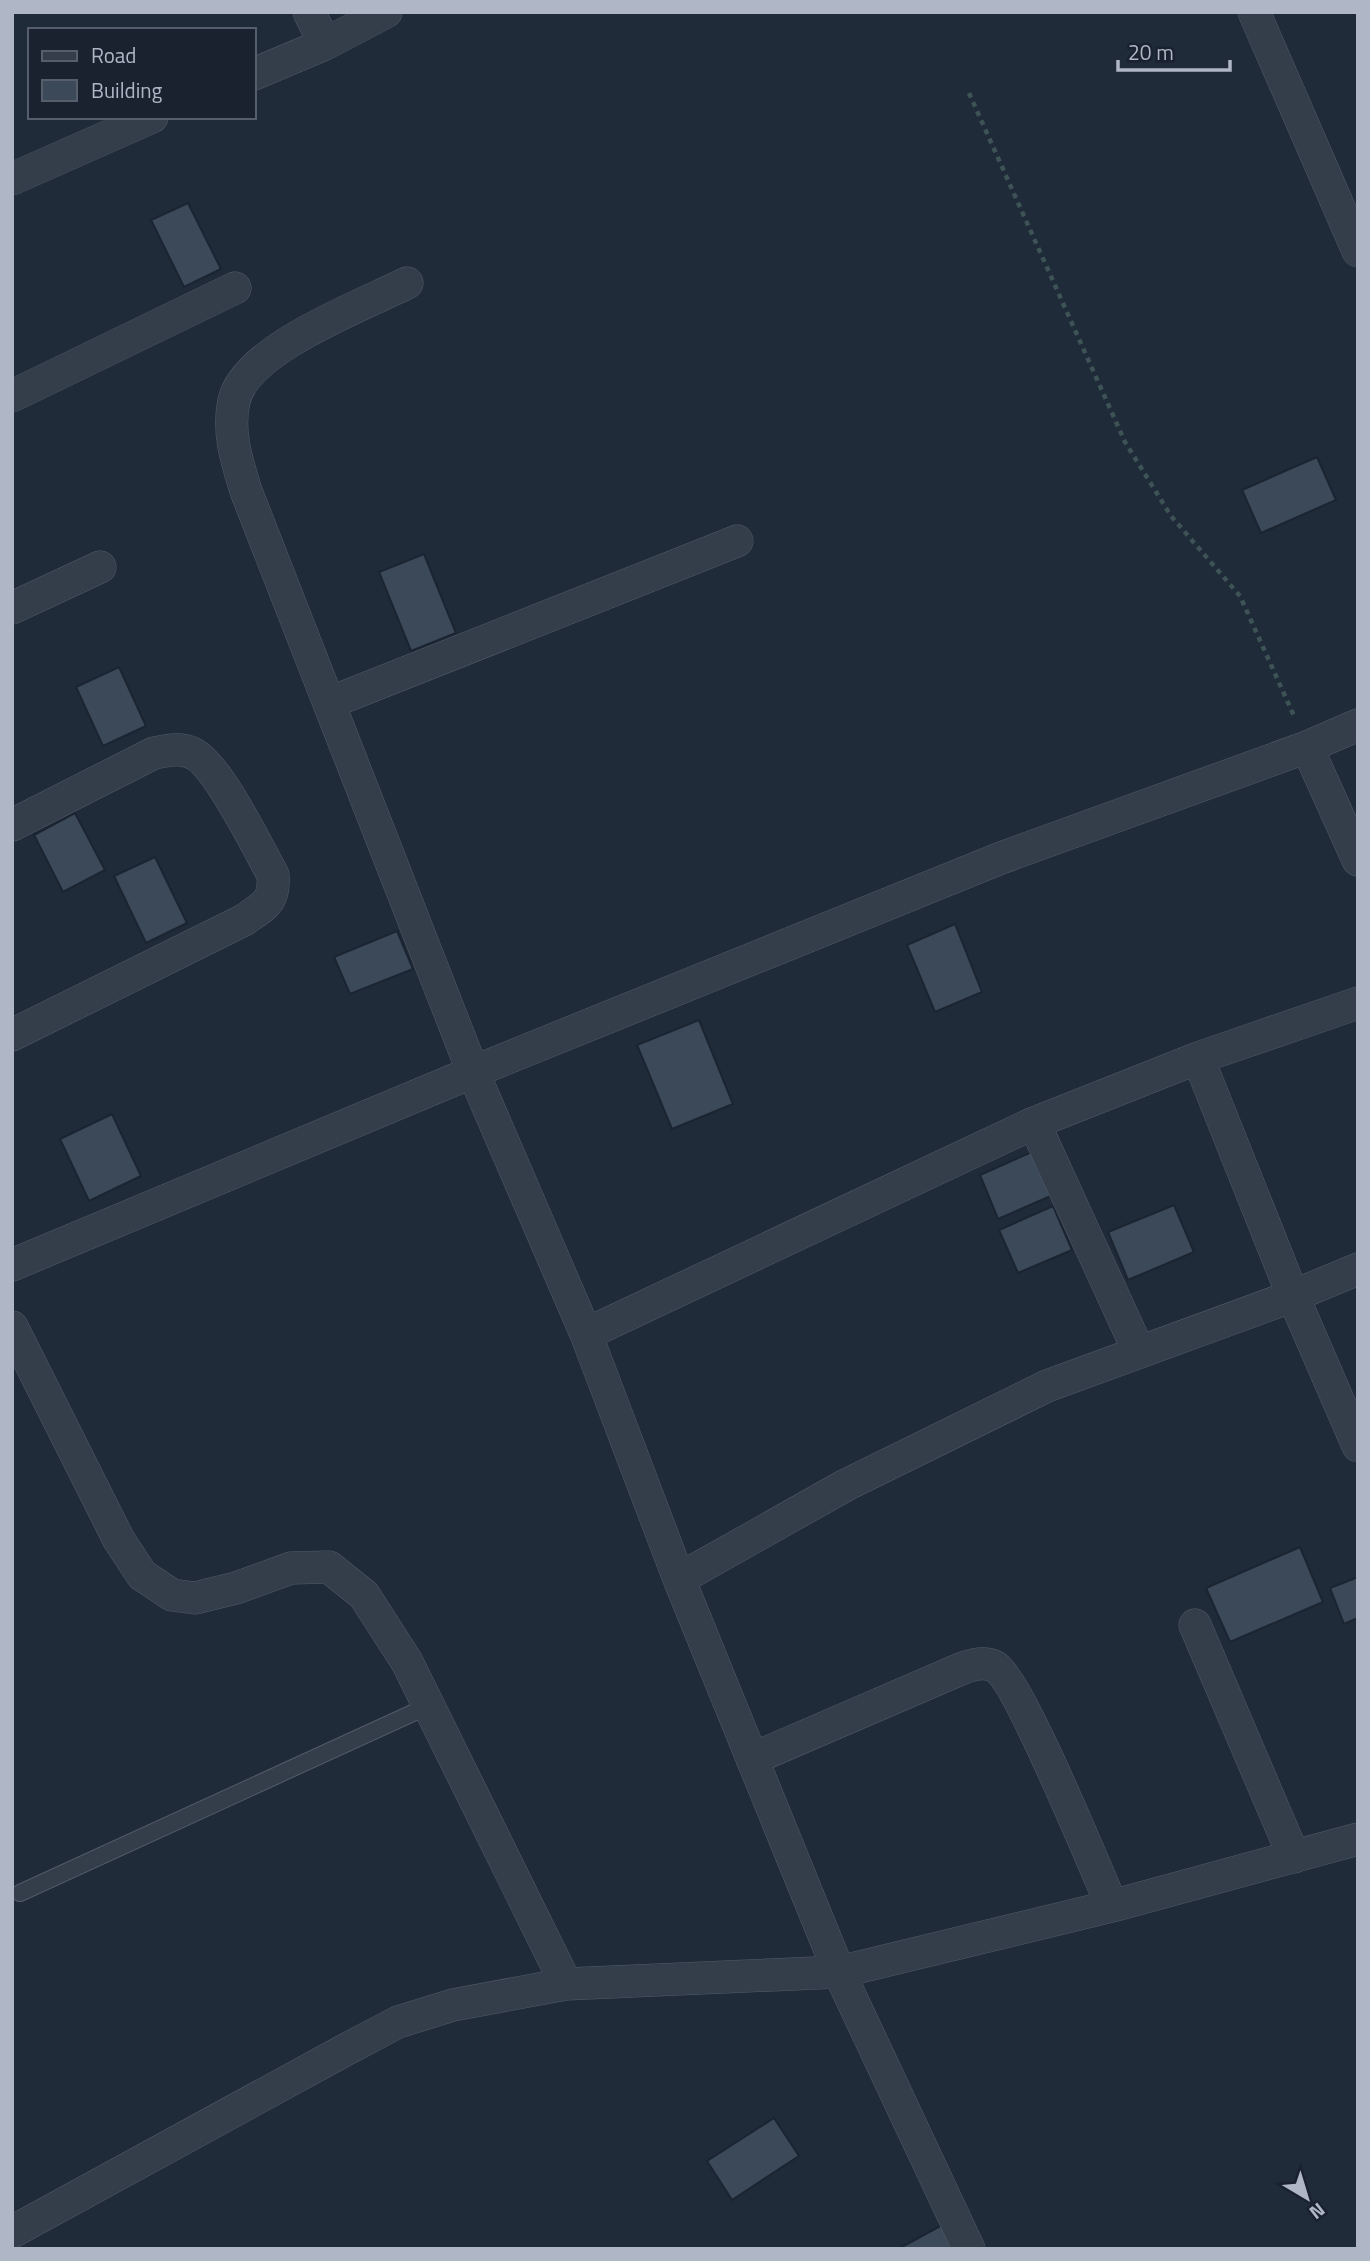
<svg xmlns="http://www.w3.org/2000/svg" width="1370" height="2261" font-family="'Titillium Web',sans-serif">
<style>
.building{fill:#3c4959;stroke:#1b2431;stroke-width:2}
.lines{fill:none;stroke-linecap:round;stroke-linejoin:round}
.lane-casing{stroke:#525a68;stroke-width:18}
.street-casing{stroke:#525a68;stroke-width:33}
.path{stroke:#3d5355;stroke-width:4.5;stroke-dasharray:5 5;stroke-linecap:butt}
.lane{stroke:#343d4a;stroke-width:16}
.street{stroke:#343d4a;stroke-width:32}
</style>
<rect width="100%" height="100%" fill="#202b3a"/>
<path class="building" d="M188,203L221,269L184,287L151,220Z
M1317,457L1336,500L1261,533L1242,490Z
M424,554L456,633L411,651L379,572Z
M119,667L146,726L103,746L76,687Z
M75,813L105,870L63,892L34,835Z
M155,857L187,923L146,943L114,876Z
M955,924L982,992L935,1012L907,945Z
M397,931L413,969L350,994L334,957Z
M699,1020L733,1104L672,1129L637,1045Z
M112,1114L141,1176L89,1201L60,1139Z
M1034,1151L1053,1195L998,1219L980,1175Z
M1174,1205L1194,1252L1128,1280L1108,1232Z
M1053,1206L1072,1250L1018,1273L999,1230Z
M1300,1547L1323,1602L1230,1642L1206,1588Z
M1358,1577V1618L1344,1624L1330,1588Z
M774,2118L799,2156L732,2200L707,2161Z
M944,2224L952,2249H898Z"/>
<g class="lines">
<g class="lane-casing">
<path id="lane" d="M20,1893L428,1706"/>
</g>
<g class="street-casing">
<path id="street" d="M309,12L325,44
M1254,12L1358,251
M254,74L325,44L386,12
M12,179L152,117
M12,396L235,288
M12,608L100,567
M329,703L737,541
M1307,747L1358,860
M12,825L154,753C167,751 179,747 192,753C217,763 258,848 273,875C275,902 265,905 244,920L12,1035
M1034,1123L1139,1352
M12,1265L473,1072L246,491C237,462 227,432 234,401C245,349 361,306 407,283
M1358,1269L1293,1296L1358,1446
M12,1327L119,1540L142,1575L172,1595L195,1598L236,1588L291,1568L329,1567L364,1595L407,1662L566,1984
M586,1334L1034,1123L1198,1058L1358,1003
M679,1579L846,1485L1047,1386L1293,1296L1198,1058
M1195,1625L1294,1857
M752,1759L963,1668C973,1665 983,1661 994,1666C1018,1678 1096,1870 1112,1906
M12,2232L345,2050L398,2022L453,2005L566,1984L839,1972L1112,1906L1358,1839
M969,2249L839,1972L679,1579L586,1334L473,1072L1001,858L1307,747L1358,725"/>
</g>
<path class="path" d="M969,93L1125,442L1171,516L1240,596L1294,716"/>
<use href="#lane" class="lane"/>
<use href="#street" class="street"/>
</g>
<rect width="1370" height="2261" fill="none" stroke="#afb7c6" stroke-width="28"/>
<rect x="28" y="28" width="228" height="91" fill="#1a222f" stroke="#565e6b" stroke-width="2"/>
<rect x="42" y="51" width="35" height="10" fill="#343d4a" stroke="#565e6b" stroke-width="2"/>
<text x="91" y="63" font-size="21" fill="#afb7c6">Road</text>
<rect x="42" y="80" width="35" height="21" fill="#3c4959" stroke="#565e6b" stroke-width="2"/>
<text x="91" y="98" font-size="21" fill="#afb7c6">Building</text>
<g transform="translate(1307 2198) rotate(142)" stroke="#1a222f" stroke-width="5" paint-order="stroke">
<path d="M0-5L12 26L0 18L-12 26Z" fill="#afb7c6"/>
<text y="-10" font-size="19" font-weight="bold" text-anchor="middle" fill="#afb7c6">N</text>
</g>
<path d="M1118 60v10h112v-10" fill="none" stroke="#afb7c6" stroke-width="3.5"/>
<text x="1128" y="60" font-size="21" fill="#afb7c6" stroke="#1a222f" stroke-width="5" paint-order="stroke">20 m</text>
</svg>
